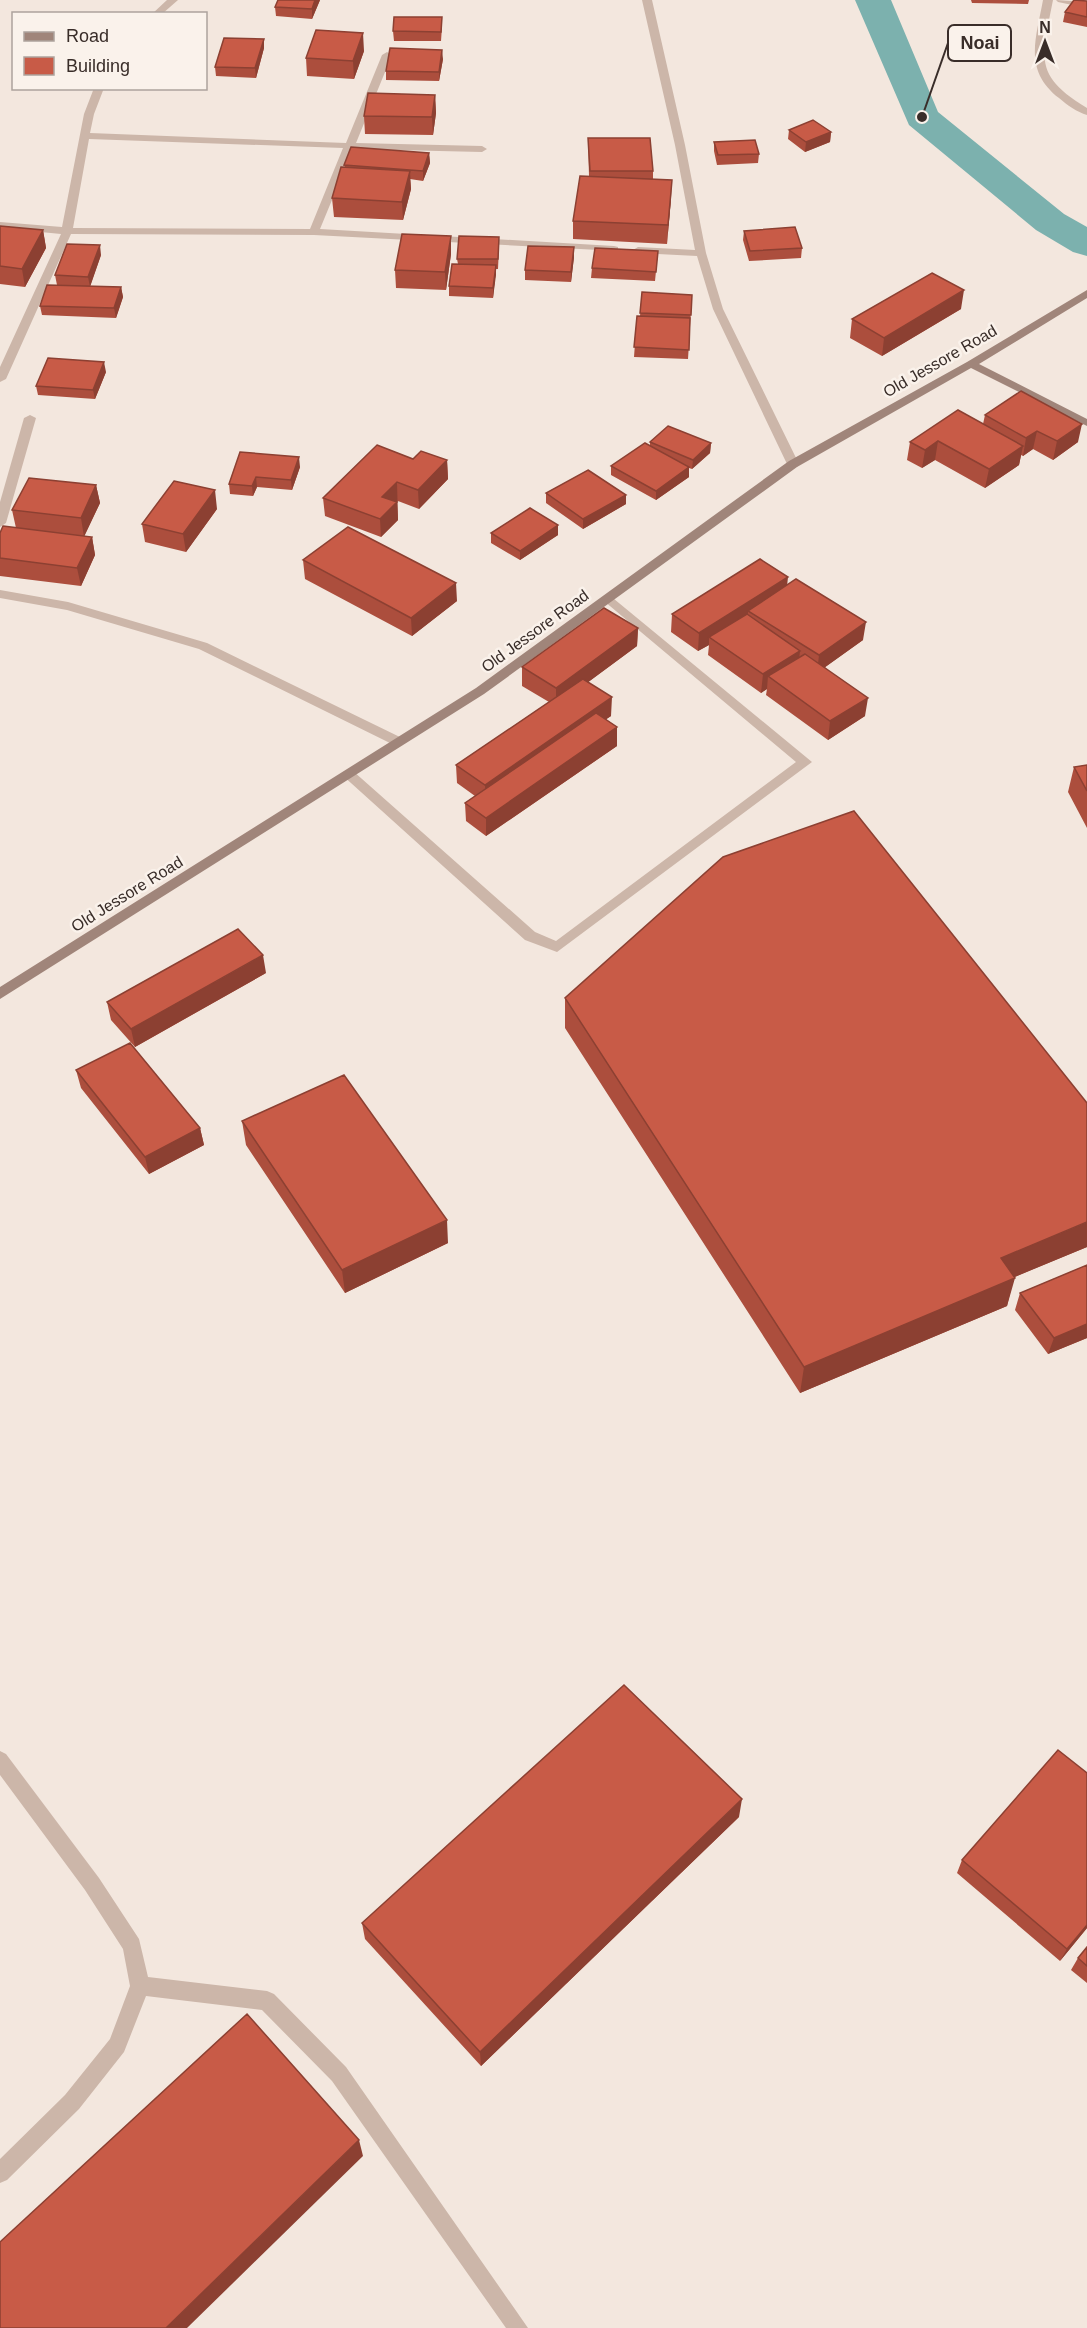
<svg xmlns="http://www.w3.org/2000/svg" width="1087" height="2328" font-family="Helvetica,sans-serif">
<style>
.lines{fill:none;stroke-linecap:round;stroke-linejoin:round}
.canal{fill:#7cb1ae;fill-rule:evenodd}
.lane{fill:#ccb6a9;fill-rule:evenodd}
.street{fill:#ccb6a9;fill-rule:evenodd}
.secondary{fill:#a0857a;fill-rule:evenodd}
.wall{fill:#ac4e3d}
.shaded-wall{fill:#8c4032}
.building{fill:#c85b47;stroke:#8c4032;stroke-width:1.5}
.labels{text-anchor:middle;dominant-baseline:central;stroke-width:5;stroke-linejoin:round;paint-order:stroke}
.street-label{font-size:16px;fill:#392d29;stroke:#faf2eb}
.leader{fill:none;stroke:#392d29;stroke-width:2}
.callout-dot{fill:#392d29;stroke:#faf2eb;stroke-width:2}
.callout{fill:#faf2eb;stroke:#392d29;stroke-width:2}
.callout-label{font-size:18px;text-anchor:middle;font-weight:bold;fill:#392d29}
</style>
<rect width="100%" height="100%" fill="#f3e7de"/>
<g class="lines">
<path class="canal" d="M855,0H891L938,112L1064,214L1087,227V256L1073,252L1036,230L909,125Z"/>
<path class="lane" d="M608,594L812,762L557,952L525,940L341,774L348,769L353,771L535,932L556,941L796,762L604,601L602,598Z
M0,1751L6,1754L99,1878L139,1939L148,1977L267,1991L274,1994L346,2067L528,2328H506L332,2081L262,2010L146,1996L124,2052L79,2109L7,2180L0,2183V2159L65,2095L110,2039L130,1986L123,1949L85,1890L0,1775Z"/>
<path class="street" d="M167,0H178L162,14H152Z
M642,0H652L685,145L706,253L723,309L799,464L797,467H789L787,464L713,309L697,256L638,253L633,250L638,247L695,250L675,145Z
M1043,0H1053C1042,57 1032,75 1087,108V115C1077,112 1067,105 1059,98C1023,70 1036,39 1043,0Z
M1056,0L1087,2V8L1058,2Z
M387,52L392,55L356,143L482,146L487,149L482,152L353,149L320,229L614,246L618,247V251L314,235L71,234L6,379L0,382V367L61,234L0,228V222L62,227L84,114L94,88H104L94,114L90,133L346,143L382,55ZM89,139L343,148L310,229L73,228Z
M30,415L36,418L6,523L0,527V502L24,418Z
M0,590L68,602L207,643L404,739L405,742L399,746L394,745L199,649L67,610L0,598Z"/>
<path class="secondary" d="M1087,290V298L979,364L1087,419V426L971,368L797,467L484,694L0,999V987L476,688L789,461L967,362Z"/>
</g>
<path class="wall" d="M320,0L312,19L276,16L275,7Z
M971,0H1029L1028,4L972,3Z
M1087,1V27L1063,22L1065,12Z
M442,27L441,41H394L393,31Z
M264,39V48L256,78L216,76L215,67Z
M364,51L354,79L307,76L306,58Z
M443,59L439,81L386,80V71Z
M435,95L436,113L433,135L365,134L364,116Z
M789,130L831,132L830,142L805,152L788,139Z
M588,138L653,171V179L671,198L667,244L573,239V221L589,176Z
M714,142L759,154L758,163L717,165L714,151Z
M429,153L430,163L423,181L410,179L411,189L403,220L334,217L332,198L345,167L344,165Z
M0,226L43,230L46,248L25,287L0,284Z
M744,231L802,248L801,258L749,261L743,240Z
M499,247L498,269H496L493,298L449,296V286L458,264L457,259Z
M574,247V257L571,282L525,280V270Z
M658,251L655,281L591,278L592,268Z
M451,254L446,290L396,288L395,270Z
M101,255L90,286L121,287L123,297L116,318L42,315L40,306L57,285L55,275Z
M642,292L692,295L688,359L634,357L637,316H640Z
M961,309L882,356L850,338L852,319Z
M106,372L95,399L38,395L36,386Z
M985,415L1078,442L1053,460L1033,449L1023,456L1021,455L1019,465L985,488L935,460L922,468L907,460L910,442L983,424Z
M650,442L711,443L710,453L692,469L689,468V477L656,500L611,475V466L650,446Z
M240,452L300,467L292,490L257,487L253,496L230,494L229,484Z
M413,459L447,460L448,479L419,509L398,501L397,502L398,520L381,537L325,516L323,498Z
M96,485L100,503L84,536L92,537L95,555L81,586L0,576V533L16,528L12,510Z
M546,493L626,495V504L583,529L546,503Z
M217,509L186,552L145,542L142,524Z
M558,525V535L520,560L491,543V533Z
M303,560L457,601L412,636L305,579Z
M787,584L863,640L825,667L865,716L828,740L766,695L767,689L761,693L708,655L709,645L698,651L671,632L672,614Z
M638,628L637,646L588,682L611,716L606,719L617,727V746L486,836L466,821L465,803L475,796L457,783L456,765L549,702L522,686V667Z
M1087,765V828L1068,792L1074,767Z
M266,973L135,1047L111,1020L107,1002Z
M565,998L1087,1247L1014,1277L1007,1306L800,1393L565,1028Z
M76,1070L200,1128L204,1145L149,1174L81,1088Z
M242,1121L448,1243L345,1293L246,1145Z
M1087,1265V1338L1048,1354L1015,1310L1020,1293Z
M1087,1773V1928L1060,1961L957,1873L962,1860Z
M739,1817L481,2066L365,1939L362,1923Z
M1087,1947V1983L1071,1970L1078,1958Z"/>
<path class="shaded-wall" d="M315,0H320L312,19V9Z
M363,33L364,51L354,79L353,61Z
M264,39V48L256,78L255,68Z
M442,50L443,59L439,81V72Z
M435,95L436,113L433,135L432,117Z
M831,132L830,142L805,152L806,142Z
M429,153L430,163L423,181V171Z
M410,171L411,189L403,220L402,202Z
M672,180L671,198L667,244L668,225Z
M43,230L46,248L25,287L22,269Z
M451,236V254L446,290L445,272Z
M100,245L101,255L90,287L88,277Z
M574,247V257L571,282V272Z
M496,265V275L493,298V288Z
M121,287L123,297L116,318L114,308Z
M964,290L961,309L882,356L884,338Z
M104,362L106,372L95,399L93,390Z
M1082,424L1078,442L1053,460L1057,441Z
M1037,431L1033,449L1023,456L1026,438Z
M938,441L935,460L922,468L925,450Z
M711,443L710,453L692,469L693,460Z
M1023,446L1019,465L985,488L989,469Z
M299,457L300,467L292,490L291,480Z
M447,460L448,479L419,509L418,490Z
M689,467V477L656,500V491Z
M256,477L257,487L253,496L252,486Z
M397,482L398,520L381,537L380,519L382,497Z
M96,485L100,503L84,537L81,518Z
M215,490L217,509L186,552L183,534Z
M626,495V504L583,529V519Z
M558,525V535L520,560V551Z
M92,537L95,555L81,586L77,568Z
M788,577L786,596L748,611V620L709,637V645L698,651L699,633Z
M456,583L457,601L412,636L411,618Z
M866,622L863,640L817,673L819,655Z
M638,628L637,646L556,706V688Z
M800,651L798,669L768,676L767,689L761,693L763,674Z
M612,697L611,716L486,803L485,785Z
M868,698L865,716L828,740L830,721Z
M617,727V746L486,836V818Z
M263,955L266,973L135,1047L131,1029Z
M200,1128L204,1145L149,1174L145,1157Z
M447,1220L448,1243L345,1293L342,1270Z
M1087,1222V1247L993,1286L1001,1258Z
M1015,1278L1007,1306L800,1393L804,1367Z
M1087,1324V1338L1048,1354L1054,1338Z
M742,1799L739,1817L481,2066L480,2052Z
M1087,1925V1928L1060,1961L1067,1949Z
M359,2140L363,2156L187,2328H166Z"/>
<path class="building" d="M278,0H315L312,9L275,7Z
M1074,0L1087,1V17L1065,12Z
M394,17H442L441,32L393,31Z
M316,30L363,33L353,61L306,58Z
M224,38L264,39L255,68L215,67Z
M390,48L442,50L439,72L386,71Z
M368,93L435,95L432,117L364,116Z
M813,120L831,132L806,142L789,130Z
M588,138H650L653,171H590Z
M755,140L759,154L718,155L714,142Z
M351,147L429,153L423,171L344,165Z
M341,167L410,171L402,202L332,198Z
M580,176L672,180L668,225L573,221Z
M0,226L43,230L22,269L0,266Z
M795,227L802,248L750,251L744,231Z
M402,234L451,236L445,272L395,270Z
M459,236L499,237L498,259H457Z
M67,244L100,245L88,277L55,275Z
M528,246L574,247L571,272L525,270Z
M595,248L658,251L656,272L592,268Z
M452,264L496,265L493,288L449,286Z
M932,273L964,290L884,338L852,319Z
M47,285L121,287L114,308L40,306Z
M642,292L692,295L691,315L640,313Z
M637,316L690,318L689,350L634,347Z
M48,358L104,362L93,390L36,386Z
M1021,391L1082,424L1057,441L1037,431L1026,438L985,415Z
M958,410L1023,446L989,469L938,441L925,450L910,442Z
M668,426L711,443L693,460L650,442Z
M645,443L689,467L656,491L611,466Z
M377,445L413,459L421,451L447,460L418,490L397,482L382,497L397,502L380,519L323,498Z
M240,452L299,457L291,480L256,477L252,486L229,484Z
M588,470L626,495L583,519L546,493Z
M29,478L96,485L81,518L12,510Z
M174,481L215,490L183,534L142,524Z
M530,508L558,525L520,551L491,533Z
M3,526L92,537L77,568L0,558V533Z
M348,527L456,583L411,618L303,560Z
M760,559L788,577L699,633L672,614Z
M796,579L866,622L819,655L748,611Z
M604,608L638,628L556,688L522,667Z
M747,614L800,651L763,674L709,637Z
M805,654L868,698L830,721L768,676Z
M583,679L612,697L485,785L456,765Z
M596,713L617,727L486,818L465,803Z
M1087,765V791L1074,767Z
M854,811L1087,1103V1222L1001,1258L1015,1278L804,1367L565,998L723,857Z
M238,929L263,955L131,1029L107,1002Z
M130,1043L200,1128L145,1157L76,1070Z
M344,1075L447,1220L342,1270L242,1121Z
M1087,1265V1324L1054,1338L1020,1293Z
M624,1685L742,1799L480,2052L362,1923Z
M1058,1750L1087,1773V1925L1067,1949L962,1860Z
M1087,1947V1966L1078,1958Z
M247,2014L359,2140L166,2328H0V2242Z"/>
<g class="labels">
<g class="street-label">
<text transform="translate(940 361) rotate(-30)">Old Jessore Road</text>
<text transform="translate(535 631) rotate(-36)">Old Jessore Road</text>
<text transform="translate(127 894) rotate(-32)">Old Jessore Road</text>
</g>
</g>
<path class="leader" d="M922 117L948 43"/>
<circle class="callout-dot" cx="922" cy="117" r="6"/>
<rect class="callout" x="948" y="25" width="63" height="36" rx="6"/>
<g class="callout-label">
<text x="980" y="49">Noai</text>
</g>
<rect x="12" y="12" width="195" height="78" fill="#faf2eb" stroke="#ada39d" stroke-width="1.5"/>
<rect x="24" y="32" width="30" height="9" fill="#a0857a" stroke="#ada39d" stroke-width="1.5"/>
<text x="66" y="42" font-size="18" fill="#392d29">Road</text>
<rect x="24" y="57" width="30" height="18" fill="#c85b47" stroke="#ada39d" stroke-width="1.5"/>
<text x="66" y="72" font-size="18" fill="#392d29">Building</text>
<g transform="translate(1045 42)" stroke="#faf2eb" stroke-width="4.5" paint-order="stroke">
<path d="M0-4.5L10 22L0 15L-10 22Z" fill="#392d29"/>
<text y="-9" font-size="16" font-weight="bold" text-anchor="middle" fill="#392d29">N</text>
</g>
</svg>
